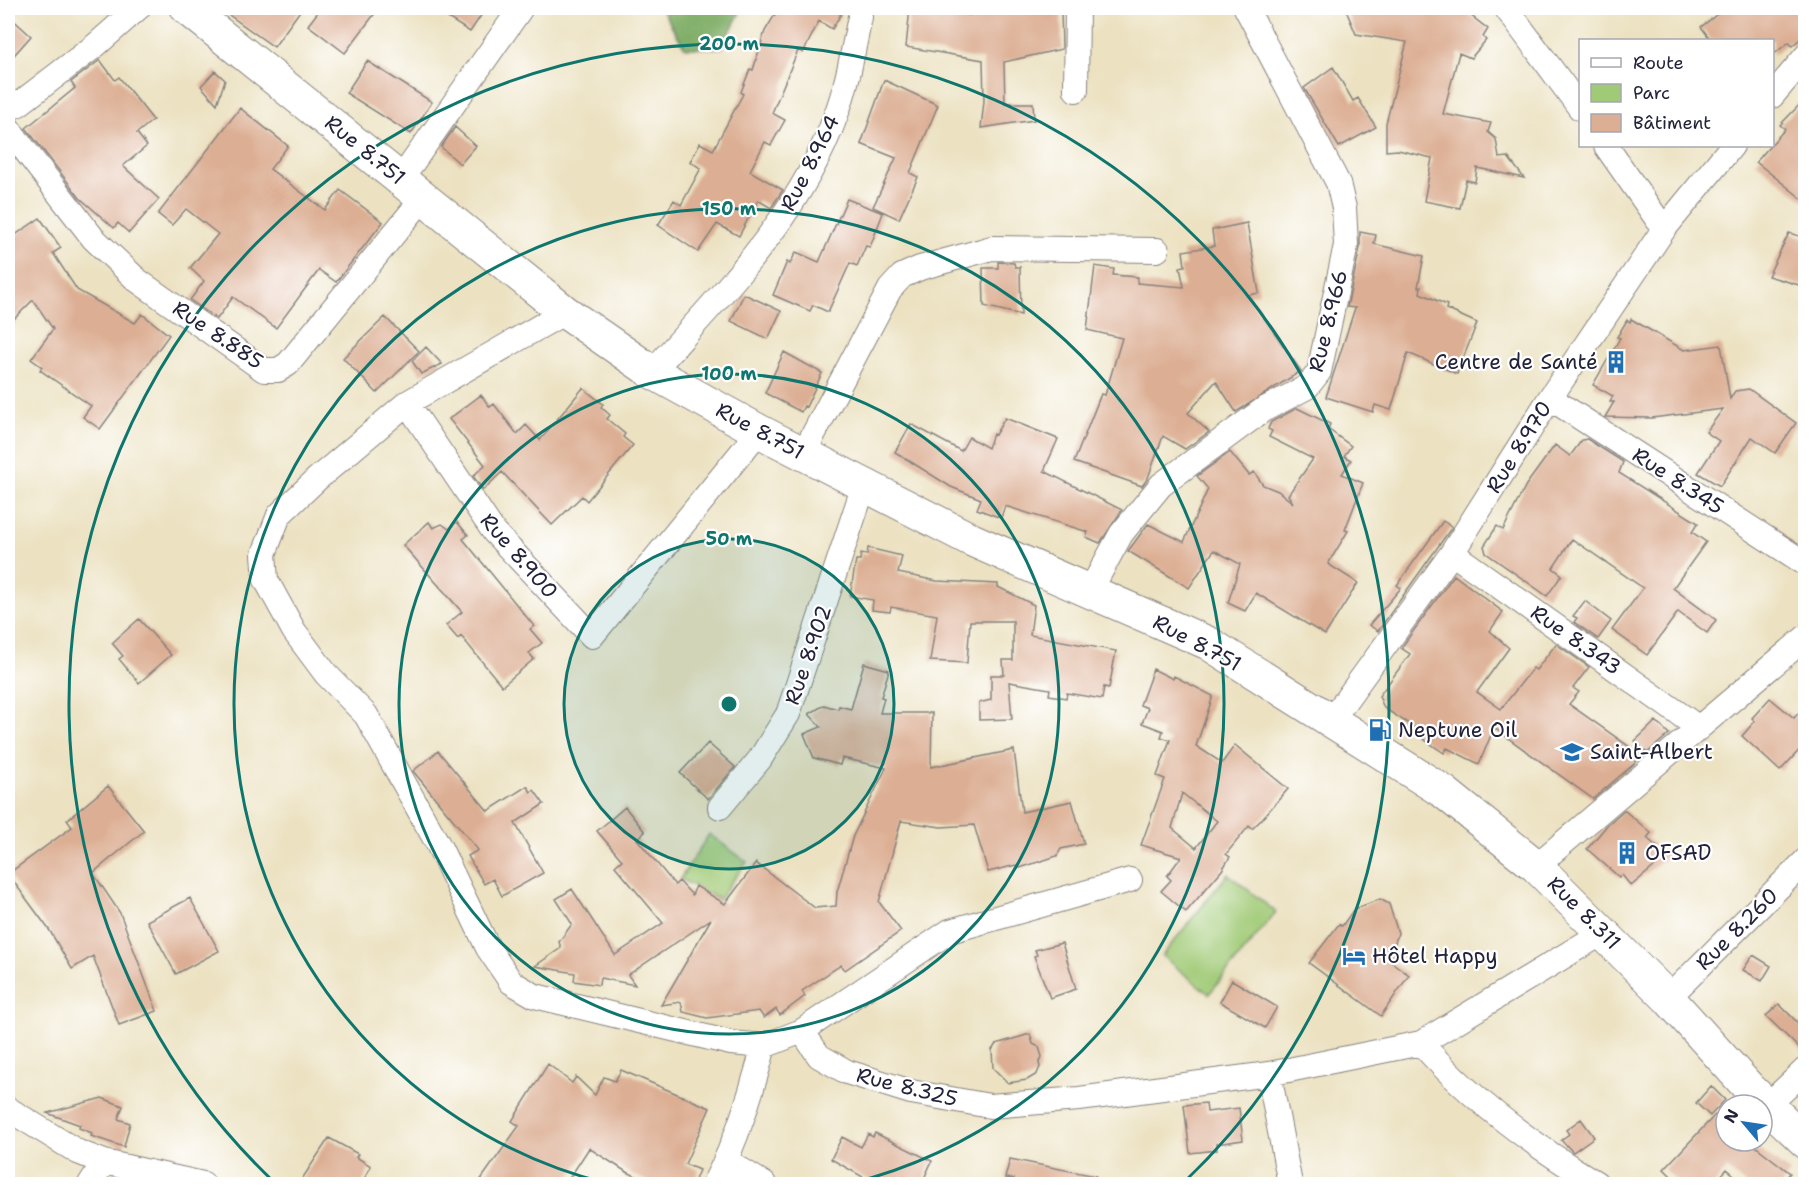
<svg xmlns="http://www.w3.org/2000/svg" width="1813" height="1192" font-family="'Shantell Sans',sans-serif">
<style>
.green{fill:#a0ca76;stroke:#617658;stroke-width:1.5}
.forest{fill:#80ae67;stroke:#516851;stroke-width:1.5}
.building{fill:#dcae93;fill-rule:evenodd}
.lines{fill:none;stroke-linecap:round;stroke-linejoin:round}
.street-casing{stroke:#87827e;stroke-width:26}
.secondary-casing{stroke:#87827e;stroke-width:35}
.street{stroke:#fff;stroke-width:24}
.secondary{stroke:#fff;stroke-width:33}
.ring{fill:none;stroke:#0f766e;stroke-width:3}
.labels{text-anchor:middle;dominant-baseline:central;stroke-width:4.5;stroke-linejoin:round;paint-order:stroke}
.street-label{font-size:21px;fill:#22223b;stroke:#fff}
.poi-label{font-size:21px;fill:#22223b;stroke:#fff;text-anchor:start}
.centre{fill:#0f766e;stroke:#fff;stroke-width:3}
.ring-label{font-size:18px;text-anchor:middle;font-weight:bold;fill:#0f766e;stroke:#fff;stroke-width:4.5;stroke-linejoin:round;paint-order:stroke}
</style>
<rect width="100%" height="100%" fill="#fff"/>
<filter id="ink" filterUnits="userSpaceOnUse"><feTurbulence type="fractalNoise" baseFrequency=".0167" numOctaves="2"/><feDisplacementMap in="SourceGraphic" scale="12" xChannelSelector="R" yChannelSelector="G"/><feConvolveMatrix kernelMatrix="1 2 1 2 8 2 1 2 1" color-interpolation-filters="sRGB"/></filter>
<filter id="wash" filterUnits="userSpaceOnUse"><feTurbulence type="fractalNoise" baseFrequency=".008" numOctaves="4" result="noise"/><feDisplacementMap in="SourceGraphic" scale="24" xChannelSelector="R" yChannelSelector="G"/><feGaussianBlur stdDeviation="1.35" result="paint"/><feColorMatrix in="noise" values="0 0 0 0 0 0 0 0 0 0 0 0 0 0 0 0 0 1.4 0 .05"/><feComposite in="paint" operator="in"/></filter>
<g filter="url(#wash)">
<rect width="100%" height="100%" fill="#ece2c2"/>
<path class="green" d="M709,834L747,862L719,899L680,879Z
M1228,874L1276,912L1209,994L1162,956Z"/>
<path class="forest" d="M661,8H742L722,48H685Z"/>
<g id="blocks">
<path class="building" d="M219,8H302L274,47Z
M321,8H379L345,53L308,25Z
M432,8H486L470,32Z
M779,8H829L841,14L832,29L819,21L803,53L798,50L772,113L785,120L771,145L765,142L750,171L783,190L771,208L758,200L739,236L717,224L698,252L658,225L674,200L681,205L701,168L690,162L700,143L713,150L743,94L741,92L750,69L753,70L765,31Z
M910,8L970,15V8H1061L1062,49L1004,62L1005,103H1033L1034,120L981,128L984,101L983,60L906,47Z
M1345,8H1461L1488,29L1483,37L1486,40L1471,58L1459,53L1443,114L1491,123L1488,132L1496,139L1499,158L1508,157L1524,178L1477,168L1475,182L1466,180L1460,208L1424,201L1432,158L1398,150L1386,151V123L1407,42L1356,34Z
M1725,8H1806V34L1792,46L1789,42L1773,55V40H1711L1701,27Z
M8,15L31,36L8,62Z
M100,60L115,80L119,77L153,120L137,133L147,146L123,166L159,199L129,233L118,223L114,228L80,198L26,128L75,88L71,82Z
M367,61L432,102L411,134L346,93Z
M1333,67L1353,101L1358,98L1376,127L1339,147L1304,88Z
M215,71L225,80L217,104L201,86Z
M884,80L938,105L910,173L918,177L899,219L873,207L896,158L861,144Z
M1806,98V202L1756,162L1785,129L1780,125Z
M240,108L288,146L270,169L325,210L340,190L383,222L336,282L319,270L276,328L233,297L217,319L190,300L204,281L190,268L218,234L186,209L172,225L158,214Z
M455,127L476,146L460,164L441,147Z
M847,199L883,213L870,247L866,246L857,266L850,263L828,312L813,305L810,311L773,295L787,262L790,264L796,252L819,262Z
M40,218L61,248L53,253L77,290L135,323L142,314L169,335L100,429L83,417L91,406L40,370L42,367L31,359L53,329L33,300L8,325V240Z
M1247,223L1259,293L1248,295L1301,371L1236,412L1216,381L1188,413L1209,432L1185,449L1163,436L1148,478L1142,486L1074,462L1101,394L1105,395L1122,338L1087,330L1095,266L1114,269L1113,275L1138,277L1137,283L1184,287L1180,267L1185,266L1183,251L1214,246L1212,230Z
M1360,232L1376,235L1374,244L1424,256L1418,287H1421L1420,293L1447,305L1446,309L1477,323L1457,374L1408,353L1391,410L1375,405L1373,412L1326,397L1355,308L1347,307L1360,248Z
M1789,233L1806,238V287L1768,276Z
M998,262L1014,263L1015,267H1020L1021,315L984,306L983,268H998Z
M744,294L781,311L768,339L731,321Z
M385,317L419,351L377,393L343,358Z
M1631,319L1684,350L1721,345L1730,399L1735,391L1749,389L1796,423L1775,453L1752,437L1720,486L1698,473L1719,441L1706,432L1723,409L1652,418L1605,417L1614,402H1610L1613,396L1593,385L1620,338L1617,337L1627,320L1630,322Z
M426,347L442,364L421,374L412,361Z
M784,352L822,373L806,407L804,406L801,412L765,393Z
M583,388L603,404L601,407L610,415L607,419L625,434L623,437L633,445L587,501L582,496L552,525L502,472L483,490L473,476L485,465L449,419L481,395L490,407L494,404L517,434L526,425L540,440Z
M1297,408L1330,424L1328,429L1351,446L1344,456L1351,460L1342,474L1363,483L1345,530L1348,531L1328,564L1358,583L1325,635L1256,593L1245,611L1228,603L1240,564L1214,550L1189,588L1128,551L1148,524L1184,542L1208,489L1197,476L1230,452L1249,475L1254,472L1263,485L1278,491L1293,503L1288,495L1313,459L1269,437L1272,431L1268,429L1271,422Z
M1005,418L1058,439L1044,471L1122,510L1100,543L1086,537L1088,532L1005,506L1001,518L977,509L981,499L951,487L895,452L911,424L961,451L969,437L988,448L993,434L995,435Z
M1587,439L1623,462L1619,473L1698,523L1692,532L1706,542L1673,588L1716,620L1707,633L1678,612L1647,655L1612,630L1643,588L1572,539L1553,568L1562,575L1547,596L1486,553L1484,546L1497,526L1503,530L1526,485L1555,445L1570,456L1582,440Z
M1443,521L1452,527L1378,631L1369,625L1401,588L1397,585Z
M429,522L433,528L442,524L449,529L457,522L468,535L463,539L534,626L530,629L542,643L529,653L534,659L502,686L461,636L458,639L446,625L462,612L403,545Z
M868,548L902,556L898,573L937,581L998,584V587L1034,605L1030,635L1116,651L1109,688L1104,687L1102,699L1067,693L1066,698L1049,695L1050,689L1009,682L1012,719L979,720V703L991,700V675H1004L1003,660H1013V621H970L967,663L930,661L937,615L891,607L890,612L872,610L873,600L850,596L856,560H860L861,554L867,555Z
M1454,575L1503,612L1490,631L1509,648L1477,692L1501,709L1533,668L1536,670L1556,644L1589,667L1573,688L1579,692L1569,704L1641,755L1635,763L1593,799L1494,728L1479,764L1447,748L1444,753L1413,732L1415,728L1384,708L1379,696L1410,654L1401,648Z
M1585,601L1611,621L1598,639L1574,622L1577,618L1573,616Z
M139,619L171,655L139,683L119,659L123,656L112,643Z
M864,663L889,670L881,697L884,698L880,713H932L931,767L1014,750L1022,812L1072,801L1084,844L1061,849L1057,856L1029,865L1020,868L1016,865L988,872L974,825L941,827L901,821L879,902L901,931L845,970L841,965L802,991L805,996L780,1015L776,1009L764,1018L759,1011L707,1018L683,1012L681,1002L661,1005L711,919L628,975L635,985L600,978L599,985L574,981L575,973L535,966L561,948L559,942L572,924L556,899L572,889L615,955L663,923L615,866L622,860L597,831L625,807L645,832L637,839L675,885L679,881L692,895L696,886L725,904L756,863L815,908L836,906L837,892L853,836L886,768L842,758L840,765L814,758L804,734L821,727L809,714L824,705L838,709L839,706L851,709Z
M1153,669L1173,679L1174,676L1213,696L1196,746L1222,763L1235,745L1288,789L1260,821L1252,829L1249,826L1226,854L1230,857L1222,870L1186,912L1161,891L1171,880L1167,876L1181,857L1141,845L1165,779L1157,776L1170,740L1161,737L1163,731L1142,723L1148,708L1140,705ZM1182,793L1217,821L1196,848L1172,828Z
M1770,698L1794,718L1806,705V743L1780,771L1742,736L1755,721L1752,718Z
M1656,721L1669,734L1647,753L1635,741Z
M708,743L735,767L708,799L680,773Z
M438,751L488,811L527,786L531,792L534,790L544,804L515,823L543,873L502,896L493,879L484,884L468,856L478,850L413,771Z
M108,786L144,831L93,873L120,913L157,1011L119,1025L93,956L72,969L50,931L8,874L72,827L67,820Z
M1624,810L1651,833L1647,838L1667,856L1631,886L1622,875L1619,877L1587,849L1608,824Z
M190,898L219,951L176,974L147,921Z
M1380,899L1389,904L1398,933L1393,949L1397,952L1390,961L1409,975L1381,1016L1309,963L1339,924L1342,926L1354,909Z
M1062,943L1076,989L1050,998L1034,956L1037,955L1035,950Z
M1753,955L1771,966L1762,981L1743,970Z
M1232,980L1277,1007L1265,1028L1220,1002Z
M1779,1004L1806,1031V1055L1766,1016Z
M1030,1034L1033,1044L1039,1047L1042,1057L1039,1063L1040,1067L1037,1074L1027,1080L1008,1083L993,1068L992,1050L996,1044Z
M548,1064L572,1083L576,1077L595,1095L604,1077L615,1081L621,1070L710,1108L685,1164L699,1170L693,1185H655L625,1171L589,1148L565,1185H477L519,1126L512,1121Z
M1711,1086L1725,1100L1710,1116L1696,1103Z
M102,1098L123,1106L118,1119L130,1123L124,1147L91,1136L92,1133L79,1128L80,1125L47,1113Z
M1206,1103L1207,1112L1239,1108L1243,1140L1216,1144L1217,1150L1190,1153L1184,1105Z
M1715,1115L1726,1123V1141H1749L1790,1173L1781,1185H1746L1727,1169L1713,1185H1680L1664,1169Z
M1581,1119L1594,1137L1573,1152L1561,1140L1569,1134L1566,1130Z
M875,1133L932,1161L921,1185H877L831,1159L842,1137L861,1147L868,1134L873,1137Z
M329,1138L358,1154L356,1157L371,1166L361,1185H298Z
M1010,1159L1096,1176V1185L1013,1182L1014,1179L1005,1178Z"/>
</g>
</g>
<g filter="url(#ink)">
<use href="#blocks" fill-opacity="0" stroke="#87827e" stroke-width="1.5"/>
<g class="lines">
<g class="street-casing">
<path id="street" d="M1506,8L1580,108
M1076,90L1077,8
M1772,96L1806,56
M8,109L19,104L96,45L138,8
M8,128L93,238L137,280L264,370H278L288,364L424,197
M1606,146L1664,229
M401,179L521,8
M565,312L407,403L494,532L592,636L759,431
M652,372C722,293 800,216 836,115C848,83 853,50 860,17
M1550,398L1806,564
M407,403L317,479L279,515L264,554L266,580L294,631L326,674L366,715L439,846L488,948L511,982L535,996L731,1043L764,1046L802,1031L819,1056L847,1072L911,1092L990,1106L1079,1099L1269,1074L1421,1043L1604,932
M803,454L890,289L902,276L920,268L992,248L1157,250
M1452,553L1699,728
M1090,591L1121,534L1161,485L1263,410L1307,387L1319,372L1346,245L1344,208L1338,183L1246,8
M1330,722L1452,553L1550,398L1664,229L1732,146
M720,807L760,759L788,714L864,485
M1536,866L1806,637
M1668,998L1806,860
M802,1031L950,931L1130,880
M1421,1043C1471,1100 1531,1144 1596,1183
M1269,1074L1290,1184
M1768,1105L1806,1069
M8,1109L78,1152L104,1162L203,1184
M727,1161L764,1184
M90,1184L104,1162
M714,1184C737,1141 751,1093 764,1046"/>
</g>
<g class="secondary-casing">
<path id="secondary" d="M187,8L565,312L652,372L759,431L972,540L1208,643L1444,792L1536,866L1668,998L1751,1090L1806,1142"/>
</g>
<use href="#street" class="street"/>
<use href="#secondary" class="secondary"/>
</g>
</g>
<circle cx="729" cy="704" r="165" fill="#0f766e" fill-opacity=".12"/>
<g class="ring">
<circle cx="729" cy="704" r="165"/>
<circle cx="729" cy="704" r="330"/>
<path d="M609 1184A495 495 0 1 1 849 1184"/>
<path d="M275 1183A660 660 0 1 1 1183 1183"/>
</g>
<defs>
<g id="building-bare" transform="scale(1.8)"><path d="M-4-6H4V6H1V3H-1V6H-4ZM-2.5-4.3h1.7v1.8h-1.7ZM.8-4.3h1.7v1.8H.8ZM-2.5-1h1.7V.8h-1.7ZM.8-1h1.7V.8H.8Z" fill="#1f6fb2" stroke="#fff" stroke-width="2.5" paint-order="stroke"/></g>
<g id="fuel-bare" transform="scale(1.8)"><path d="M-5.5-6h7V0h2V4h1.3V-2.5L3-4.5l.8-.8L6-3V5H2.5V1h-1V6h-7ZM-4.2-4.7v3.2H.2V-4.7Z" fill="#1f6fb2" stroke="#fff" stroke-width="2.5" paint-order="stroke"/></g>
<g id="school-bare" transform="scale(1.8)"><path d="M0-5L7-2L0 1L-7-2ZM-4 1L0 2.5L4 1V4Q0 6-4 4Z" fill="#1f6fb2" stroke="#fff" stroke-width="2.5" paint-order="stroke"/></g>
<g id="hotel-bare" transform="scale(1.8)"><path d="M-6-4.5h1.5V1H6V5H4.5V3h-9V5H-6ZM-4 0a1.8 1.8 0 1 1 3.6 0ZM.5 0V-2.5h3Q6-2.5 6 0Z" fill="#1f6fb2" stroke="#fff" stroke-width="2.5" paint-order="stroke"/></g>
</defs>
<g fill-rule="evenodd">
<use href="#building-bare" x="1616" y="362"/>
<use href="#fuel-bare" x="1380" y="730"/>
<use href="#school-bare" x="1572" y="752"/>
<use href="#building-bare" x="1627" y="853"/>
<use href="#hotel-bare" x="1354" y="956"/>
</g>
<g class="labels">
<g class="street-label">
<text transform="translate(365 150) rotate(39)">Rue 8.751</text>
<text transform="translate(810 163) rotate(-63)">Rue 8.964</text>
<text transform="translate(1328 321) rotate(-76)">Rue 8.966</text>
<text transform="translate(218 335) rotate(34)">Rue 8.885</text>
<text transform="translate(760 431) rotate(28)">Rue 8.751</text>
<text transform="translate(1519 447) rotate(-58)">Rue 8.970</text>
<text transform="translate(1678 481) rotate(33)">Rue 8.345</text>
<text transform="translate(519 556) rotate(49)">Rue 8.900</text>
<text transform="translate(1576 640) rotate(35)">Rue 8.343</text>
<text transform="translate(1197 643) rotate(28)">Rue 8.751</text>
<text transform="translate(808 655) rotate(-71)">Rue 8.902</text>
<text transform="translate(1584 913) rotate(45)">Rue 8.311</text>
<text transform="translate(1737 929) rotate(-45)">Rue 8.260</text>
<text transform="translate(907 1087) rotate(14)">Rue 8.325</text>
</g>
<g class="poi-label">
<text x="1598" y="362" text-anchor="end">Centre de Santé</text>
<text x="1398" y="730">Neptune Oil</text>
<text x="1590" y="752">Saint-Albert</text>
<text x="1645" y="853">OFSAD</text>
<text x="1372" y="956">Hôtel Happy</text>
</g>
</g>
<circle cx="729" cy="704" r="9" class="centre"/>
<g class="ring-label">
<text x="729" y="50">200 m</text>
<text x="729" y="215">150 m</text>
<text x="729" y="380">100 m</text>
<text x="729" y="545">50 m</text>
</g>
<rect width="1813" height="1192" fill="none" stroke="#fff" stroke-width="30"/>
<rect x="1579" y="39" width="195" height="108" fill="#ffffff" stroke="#a7a7b1" stroke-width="1.5"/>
<rect x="1591" y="58" width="30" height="9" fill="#ffffff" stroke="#a7a7b1" stroke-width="1.5"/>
<text x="1633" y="69" font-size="18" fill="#22223b">Route</text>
<rect x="1591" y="84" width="30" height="18" fill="#a0ca76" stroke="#a7a7b1" stroke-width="1.5"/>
<text x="1633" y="99" font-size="18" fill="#22223b">Parc</text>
<rect x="1591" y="114" width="30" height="18" fill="#dcae93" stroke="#a7a7b1" stroke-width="1.5"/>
<text x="1633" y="129" font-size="18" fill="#22223b">Bâtiment</text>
<g transform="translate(1744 1123) rotate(299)"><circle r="28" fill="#ffffff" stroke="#a7a7b1" stroke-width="1.5"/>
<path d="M0-4.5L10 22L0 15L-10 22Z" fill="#1f6fb2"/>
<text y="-9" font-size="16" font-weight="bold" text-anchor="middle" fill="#22223b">N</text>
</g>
</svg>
